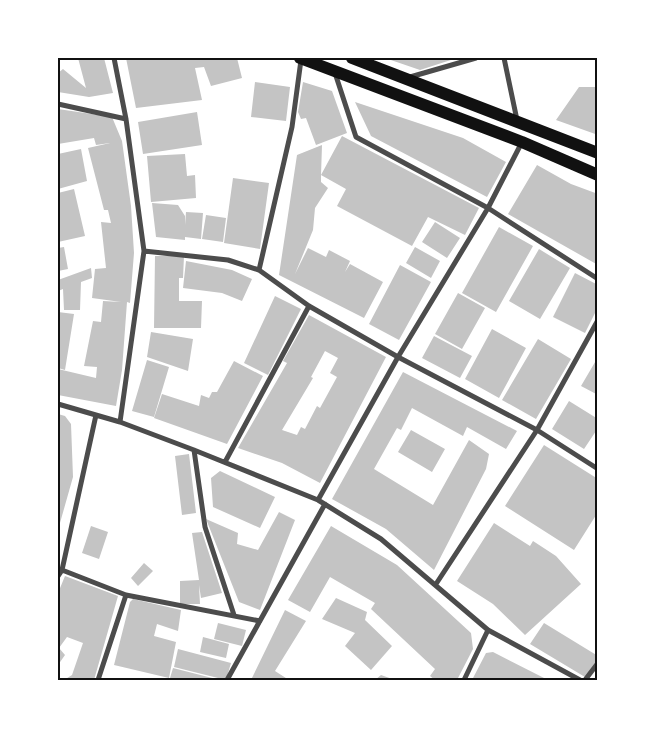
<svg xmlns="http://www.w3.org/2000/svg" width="655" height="738" font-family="'Sofia Sans Condensed',sans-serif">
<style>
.building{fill:#c4c4c4;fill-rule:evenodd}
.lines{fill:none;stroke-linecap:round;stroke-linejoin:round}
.minor{stroke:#4c4c4c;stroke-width:5}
.primary{stroke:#111;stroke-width:12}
.neatline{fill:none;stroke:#111;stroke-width:2}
</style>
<rect width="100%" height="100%" fill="#fff"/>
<path class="building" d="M78,58H104L113,93L89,97L58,92V73L63,69L86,88Z
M126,58H237L242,78L211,86L204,67L195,68L202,100L136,108Z
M385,58H457L420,70Z
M255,82L290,87L286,121L251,117Z
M303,82L332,91L347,133L316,145L306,118L301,119L298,112Z
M579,87H598V135L556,120Z
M355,102L463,138L506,162L487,197L371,136Z
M58,109L112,117L122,141L131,206L134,253L130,303L127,302L122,370L116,406L58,395V369L96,378L97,367L84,366L93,321L101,322L103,301L121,302L92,298L95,269L106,268L101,222L111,223L108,210H104L88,148L110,143L96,145L94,138L58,144Z
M197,112L202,145L143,154L138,122Z
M342,136L479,208L465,235L428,217L412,246L337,206L346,189L321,175V182L328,188L315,208L313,230L295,274L308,248L326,257L329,250L350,261L345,272L350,264L383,282L364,318L279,275L297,155L322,145L321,175Z
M81,149L87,181L58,189V154Z
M185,154L187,176L195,175L196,198L151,202L147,156Z
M537,165L571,184L598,194V265L508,214Z
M233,178L269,183L260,249L224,243Z
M74,189L85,236L58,242V193Z
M152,203L178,205L185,216V225L186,212L203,213L201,239L185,237V240L156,237Z
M206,215L226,218L223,242L202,239Z
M435,222L460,238L447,258L422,242Z
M499,227L533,246L496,312L462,293Z
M64,247L68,269L58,271V248Z
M415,247L440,261L431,278L406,263Z
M539,249L570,268L540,319L509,301Z
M155,256H184L183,278H179V301H202L201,328H154Z
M186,261L232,270L252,279L242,301L222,293L183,288Z
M400,265L431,282L399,340L369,324Z
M91,268L92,278L81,282L80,310H64L63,289L58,291V280Z
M575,273L598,285V307L585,333L553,317Z
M458,293L485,308L462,349L435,334Z
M275,296L301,309L268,375L244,363Z
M58,312L74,314L65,370L58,368Z
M309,315L386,357L320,483L282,463L238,448L287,363L283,361ZM325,351L338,358L330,373L337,377L320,408L317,406L305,429L301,427L297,435L282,430L313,378L311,377Z
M492,329L526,348L499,398L465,379Z
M151,332L193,339L188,371L147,357Z
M434,336L472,356L460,378L422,358Z
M538,339L571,359L536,419L502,400Z
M598,357V395L581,386Z
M147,360L169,367L154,417L132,411Z
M234,361L263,376L227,444L154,418L162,394L199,406L201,395L209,398L212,392H217Z
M403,372L517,431L506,449L467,427L463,436L412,408L401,430L397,428L374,469L433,505L469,440L489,454L486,469L434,570L386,529L332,499Z
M569,401L598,419V428L584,449L552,429Z
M58,414L65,416L71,424L73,477L58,530Z
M411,430L445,449L432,472L398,452Z
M544,445L598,479V512L574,550L505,506Z
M189,454L196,513L182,515L175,456Z
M220,471L275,497L260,528L213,507L211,478Z
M279,512L295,520L260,610L239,602L206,519L238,533L237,544L258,550Z
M494,523L530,546L533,541L556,556L581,584L525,635L493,604L457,581Z
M91,526L108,532L99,559L82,553Z
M331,526L397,565L471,633L473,649L457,680H435L430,676L435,669L371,609L375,603L330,577L310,612L288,600Z
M202,532L222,593L201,598L199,585L200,604H180V581L199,580L192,533Z
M144,563L153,571L138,586L131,578Z
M65,576L118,596L94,680H64L72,675L83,643L67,637L59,648L65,655L58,665V593Z
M336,598L367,612L365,620L392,646L371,670L345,646L355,633L322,619Z
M133,599L181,610L178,631L157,624L154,636L176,642L169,678L114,665L130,602Z
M285,610L306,621L275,671L289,680H251Z
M218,623L246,630L242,646L214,639Z
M544,623L598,656V660L585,677L530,644Z
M203,637L229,644L226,658L200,652Z
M178,649L231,663L226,680L174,667Z
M493,652L548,680H472L486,653Z
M173,668L220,680H172L170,678Z
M381,675L395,680H375Z"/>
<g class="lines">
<path class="minor" d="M114,58L126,119L144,251L120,422
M504,58L517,120
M335,73L356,137L488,208L598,279
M410,77L476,58
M58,104L126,119
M144,251L228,260L259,270L309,306L398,357L537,430L598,469
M259,270L292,127L301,60
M58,404L120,422L194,450L318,500L381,539L488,630L580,680
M194,450L205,527L234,615
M225,462L309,306
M318,500L398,357L488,208L522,142
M62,570L126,595L260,621
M58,576L62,570L96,415
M436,584L537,430L598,320
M98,680L126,595
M227,680L325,504
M464,680L488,630
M585,680L598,663"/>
<path class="primary" d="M300,58L522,142L598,175
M352,58L598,153"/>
</g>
<rect width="655" height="738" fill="none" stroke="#ffffff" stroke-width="118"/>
<rect x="59" y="59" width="537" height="620" class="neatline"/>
</svg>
